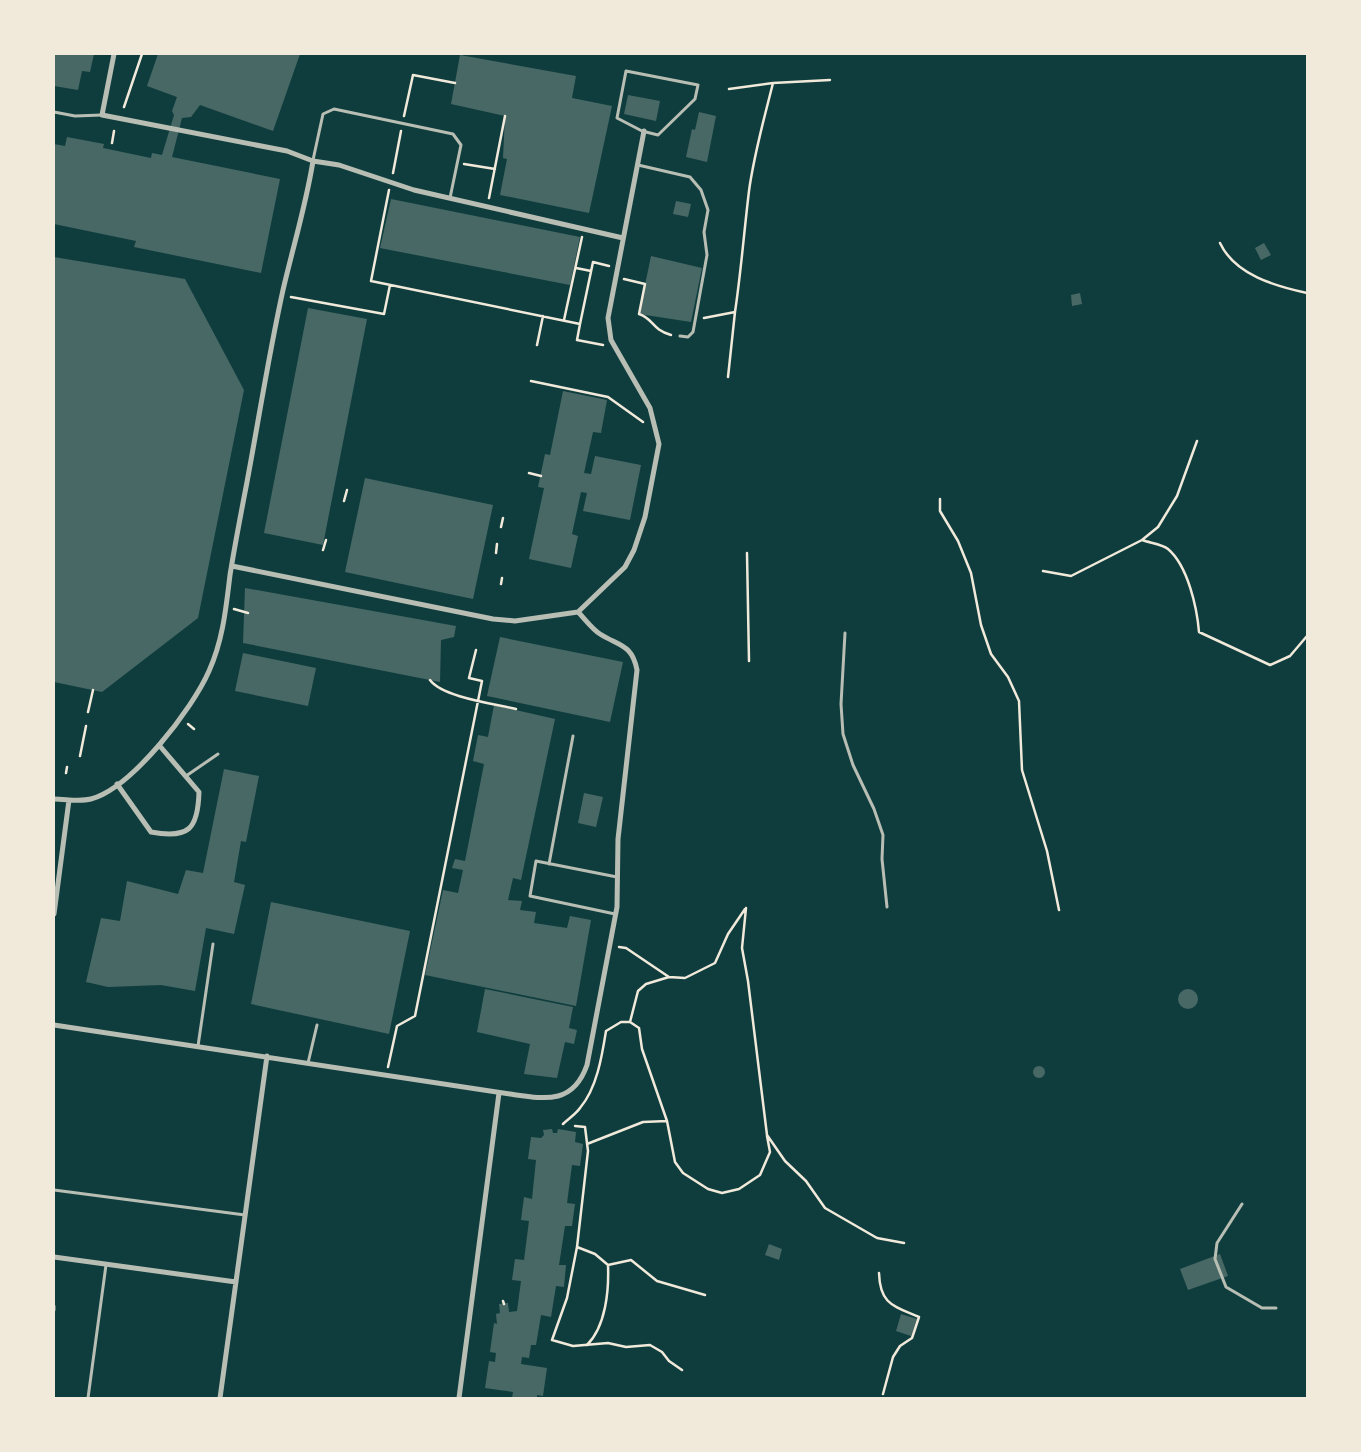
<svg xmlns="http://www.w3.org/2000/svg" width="1361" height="1452" font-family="'Fira Sans Condensed',sans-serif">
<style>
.building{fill:#486865}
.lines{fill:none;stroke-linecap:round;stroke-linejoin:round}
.path{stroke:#f1e9da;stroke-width:2.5}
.service{stroke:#b8beb3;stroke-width:3}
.minor{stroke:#b8beb3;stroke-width:5}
</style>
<rect width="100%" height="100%" fill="#0f3d3e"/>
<path class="building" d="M54,54H94L90,72L82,71L78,90L54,86Z
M158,54H300L273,131L200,105L191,117L182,118L172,157L280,179L261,273L134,247L136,241L54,224V144L65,146L67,137L104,144L103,148L151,158L152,153L162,155L174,115L172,111L177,97L147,86Z
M460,55L576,76L572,98L612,106L589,213L500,195L507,159L503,158L505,116L451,104Z
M628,95L660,101L656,121L624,114Z
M699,112L716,116L707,162L686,157L692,129L695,130Z
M391,199L580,237L570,285L380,248Z
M676,201L691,204L688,217L673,214Z
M1264,243L1271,255L1261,260L1255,248Z
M651,256L702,268L691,322L639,314Z
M54,257L185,279L244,390L198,618L102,692L54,682Z
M1080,293L1082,304L1072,306L1071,295Z
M308,308L367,319L323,545L264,533Z
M563,391L607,400L601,433L593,432L584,473L591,474L595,456L641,465L630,520L583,511L587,493L581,492L572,534L578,536L571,568L529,559L544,488L538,487L545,454L550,455Z
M365,478L493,505L473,599L345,572Z
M245,588L456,626L454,637L441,640L440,682L243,643Z
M500,637L623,662L610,722L487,696Z
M243,653L316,668L308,706L235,691Z
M494,705L555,719L521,880L513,878L508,900L522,901L520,910L536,912L534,923L567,928L570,916L591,920L576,1006L425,975L443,890L458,893L463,870L452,868L455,859L465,861L484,764L473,761L478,735L488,737Z
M224,769L259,776L246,842L241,841L234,882L245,885L234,934L206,928L195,991L161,985L108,987L86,982L101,918L120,921L127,881L178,894L186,870L203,873Z
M584,793L603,797L596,827L578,823Z
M271,902L410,931L389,1034L251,1004Z
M1178 999a10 10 0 1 1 20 0a10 10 0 1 1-20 0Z
M485,989L573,1007L569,1028L577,1030L574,1044L565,1042L557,1078L524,1074L530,1044L477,1032Z
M1033 1072a6 6 0 1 1 12 0a6 6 0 1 1-12 0Z
M552,1129L553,1133H557L558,1129L576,1132L575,1142L583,1144L580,1166L572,1165L567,1203L575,1204L572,1226H565L559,1265H566L564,1287L556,1286L551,1317L541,1315L536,1345H531L529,1358L522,1357L521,1364L547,1368L543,1396L537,1395V1398H512L513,1392L485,1388L489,1361L495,1362L496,1353L490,1352L494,1323L497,1324L496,1314L500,1313L499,1304L508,1303L509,1312L517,1311L521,1281L512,1280L515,1259L524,1260L529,1221L521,1220L524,1197L532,1199L536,1160L528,1159L531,1137L541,1138L544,1135L543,1130Z
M769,1244L782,1249L779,1260L765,1255Z
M1220,1254L1228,1276L1188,1290L1180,1269Z
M901,1314L917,1319L911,1336L896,1331Z"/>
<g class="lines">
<path class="path" d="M729,89L773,83L830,80
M124,107L142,54
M404,116L413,75L455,83
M112,143L114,131
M464,164L495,169
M393,173L401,131
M389,190L371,281L580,324L593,262L609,266
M489,198L505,116
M1220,243C1235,275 1275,286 1307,293
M576,268L591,271
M624,279L645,284L639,314C654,319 651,329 671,335
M291,297L384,314L390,285
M735,312C741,272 744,232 749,191C754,154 764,119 773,83
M704,318L735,312L728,377
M564,320L582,237
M580,324L577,340L603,345
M537,345L543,316
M531,381L608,397L643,422
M529,473L541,476
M940,499V511L958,541L971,573L981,625L991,654L1008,677L1019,701L1022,770L1047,851L1059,910
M344,501L347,490
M501,527L503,518
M1142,540C1150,543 1162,544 1168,549C1188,566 1197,608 1199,632L1270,665L1290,656L1307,636
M323,550L326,540
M496,553L497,544
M747,553L749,661
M1043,571L1071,576L1142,540L1158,527L1177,496L1197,441
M501,584L502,578
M234,609L248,613
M430,680C442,697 495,704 516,709
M88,712L93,690
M188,724L194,729
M80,756L86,726
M66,773L67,767
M746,908L742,948L748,981L767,1135L785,1161L806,1181L825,1208L877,1238L904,1243
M619,947L626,948L669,977
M630,1022L639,1028L642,1049L667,1121
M388,1067L397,1026L415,1016L482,681L469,678L476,650
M563,1124C568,1119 576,1114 580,1108C597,1088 602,1056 606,1031L621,1022H630L638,991L646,984L669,977L685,978L715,963L728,934L745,909
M575,1126L585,1127L588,1151L577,1247
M587,1144L643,1122L667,1121L675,1162L683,1173L708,1189L722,1193L739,1189L760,1175L770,1152L767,1136
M879,1273C880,1305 894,1306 919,1317L912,1338L900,1346L893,1357L883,1394
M503,1301L504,1304
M587,1345C606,1326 609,1290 608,1265
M682,1370L669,1361L662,1352L650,1345L626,1347L608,1343L573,1346L552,1340L567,1298L577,1247L595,1254L608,1265L631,1260L657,1281L705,1295"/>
<path class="service" d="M626,71L698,85L695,99L658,135L642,131L617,118Z
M54,112L75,116L102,115
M313,160L323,114L334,109L453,134L461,145L450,198
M638,165L690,177L701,190L708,210L704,232L707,255L693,332L688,337L680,336
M845,633L841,704L843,734L853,765L874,809L883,835L882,859L887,907
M186,776L218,754
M549,864L573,736
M615,914L530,896L536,861L617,877
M198,1046L213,944
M308,1063L317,1025
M54,1190L245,1215
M1242,1204L1217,1243L1215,1259L1226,1287L1262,1308H1276
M54,1310V1306
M88,1398L106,1265"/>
<path class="minor" d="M114,54L102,115L287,151L313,161L339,165L414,190L623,238
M232,566L493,619L515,621L578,612
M578,612L625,567L634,550L645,517L659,444L650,408L611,340L608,318L644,131
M117,784L151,832C189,839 198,829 199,792L159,745
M54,799C66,799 79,802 91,799C132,788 193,708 209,671C223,640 226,608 230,575C235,544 241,513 247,482C259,418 269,353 283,290C293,247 306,205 313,161
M54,914L69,800
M54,1025L510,1094C545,1099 573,1105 587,1065L617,907L618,839L637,670C632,644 619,646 600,634C592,629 585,619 578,612
M54,1257L236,1282
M220,1398L267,1056
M459,1398L499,1093"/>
</g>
<rect width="1361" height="1452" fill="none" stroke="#f1e9da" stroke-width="110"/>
</svg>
